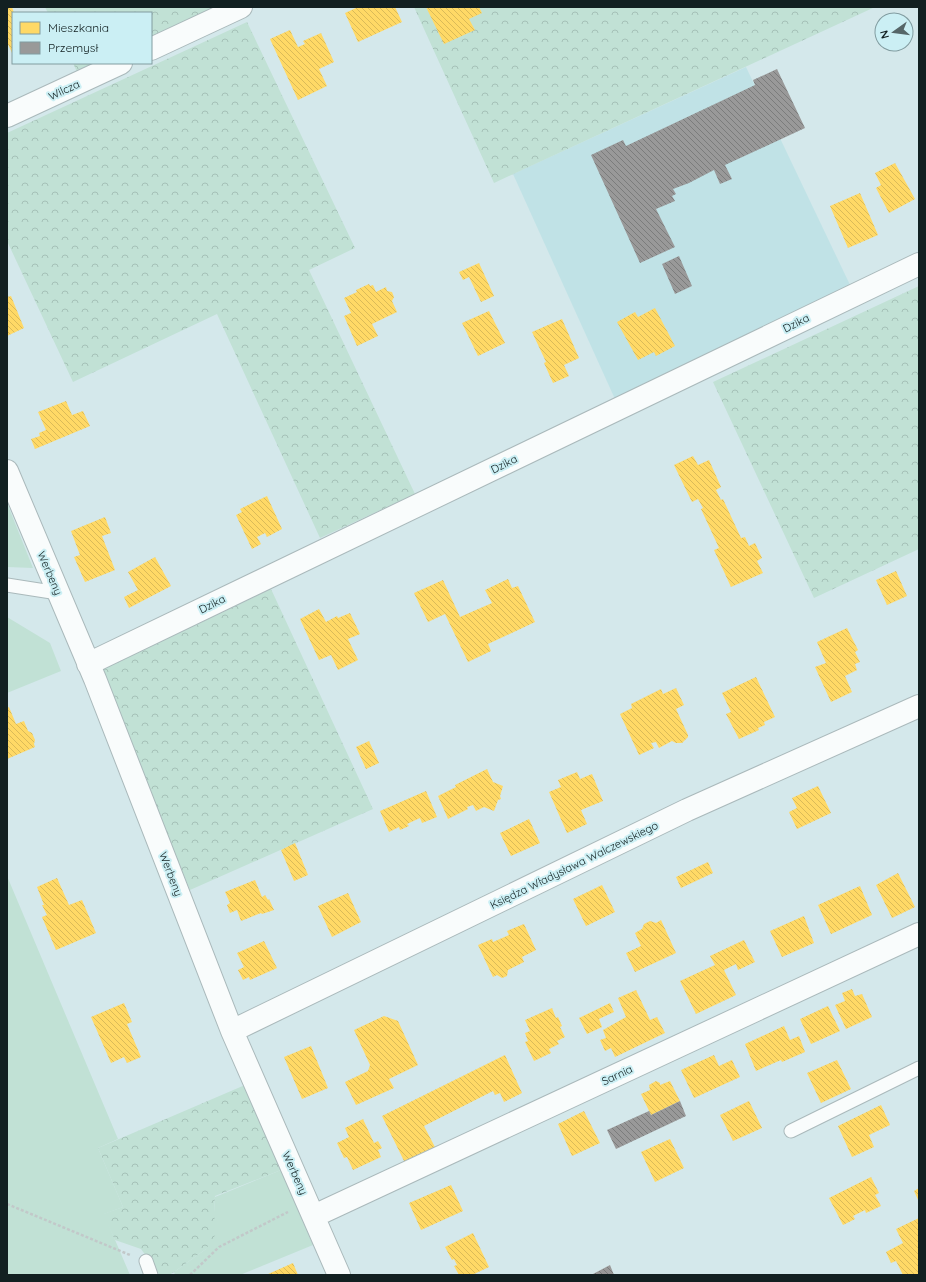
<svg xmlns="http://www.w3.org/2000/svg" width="926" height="1282" font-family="Quicksand,sans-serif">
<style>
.built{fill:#c0e2e6}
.green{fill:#c1e1d5}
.forest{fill:url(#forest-crowns)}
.homes{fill:url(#homes-back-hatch)}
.industry{fill:url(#industry-back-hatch)}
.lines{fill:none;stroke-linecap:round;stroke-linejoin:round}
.service-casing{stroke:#aab9bb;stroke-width:15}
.minor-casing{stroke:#aab9bb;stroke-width:24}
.path{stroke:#c2c8c9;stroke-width:2.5;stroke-dasharray:3 2;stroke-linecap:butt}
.service{stroke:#f9fcfc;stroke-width:13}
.minor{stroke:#f9fcfc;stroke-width:22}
.labels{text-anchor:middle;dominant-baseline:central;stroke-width:4;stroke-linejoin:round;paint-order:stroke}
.street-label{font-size:11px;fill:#122021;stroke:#cbeff4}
</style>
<defs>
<pattern id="forest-crowns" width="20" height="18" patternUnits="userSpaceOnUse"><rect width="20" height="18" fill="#c1e1d5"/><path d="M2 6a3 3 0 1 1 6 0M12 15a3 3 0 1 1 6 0" fill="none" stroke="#a5c1b7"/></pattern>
<pattern id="homes-back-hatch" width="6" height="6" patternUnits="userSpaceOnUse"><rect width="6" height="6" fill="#ffd966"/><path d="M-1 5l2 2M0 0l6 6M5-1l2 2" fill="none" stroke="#daba58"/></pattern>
<pattern id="industry-back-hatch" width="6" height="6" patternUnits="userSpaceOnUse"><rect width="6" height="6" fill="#999"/><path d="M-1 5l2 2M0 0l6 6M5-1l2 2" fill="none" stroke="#7b7c7c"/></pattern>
</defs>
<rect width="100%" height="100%" fill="#d4e8eb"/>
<path class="built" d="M746,67L851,287L615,399L513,174Z"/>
<path class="green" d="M7,503L33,568L7,567Z
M7,617L50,643L61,671L7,693Z
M7,876L118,1139L98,1148L123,1207L104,1214L130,1275H7Z
M281,1170L313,1245L240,1275H175L174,1272L206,1249L214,1212L215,1197Z"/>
<path class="forest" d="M45,7H215L151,37V13H48Z
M414,7H875L494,183Z
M247,22L355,248L309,270L415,494L320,538L217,314L73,382L7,241V133Z
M73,63H96L77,72Z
M919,286V549L814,598L713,382Z
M271,589L373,809L190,890L99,671Z
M245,1085L281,1170L215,1196L214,1212L216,1234L206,1249L174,1272L169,1275H160L141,1249L115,1240L103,1214L123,1207L98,1148Z"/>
<path class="homes" d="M7,7H12L14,13H13V52L12,53L7,42Z
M355,7H395L402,22L358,42L345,13L356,8Z
M426,7H479L482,13L469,19L475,30L444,44Z
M290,30L298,47L305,44L303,41L321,33L334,62L319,69L327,86L298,100L270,39Z
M895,163L915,199L889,213L876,188L881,185L875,173Z
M860,193L878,235L848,248L830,206Z
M479,263L494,296L481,302L469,277L463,280L459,272Z
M369,284L370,286L373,285L376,292L386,287L387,291L392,292L394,297L392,301L397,312L372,324L378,336L357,346L344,316L351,313L344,298L357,292L356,290Z
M11,296L24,328L7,336V297Z
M655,308L675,346L656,356L654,352L638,360L617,322L635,312L638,317Z
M489,311L505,343L478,356L462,323Z
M562,319L579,358L564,365L569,376L553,383L544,363L546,362L532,332Z
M66,401L72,415L83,411L90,426L35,449L31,439L40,436L39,433L46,430L38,412Z
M693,456L698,465L709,460L721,487L716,490L721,500L723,499L741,538L745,537L749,546L755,543L762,558L757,561L763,573L731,587L714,550L719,548L701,509L703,508L698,499L692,502L674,465Z
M267,496L282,529L267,537L265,533L257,537L261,544L252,549L236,515L242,512L240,509Z
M105,517L111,533L102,536L115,570L85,582L74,557L80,555L71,531Z
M155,557L171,586L129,608L124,597L138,590L128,572Z
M896,571L907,596L887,605L876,580Z
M508,579L512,588L518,586L535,622L488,644L491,651L468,662L445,614L428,622L414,593L443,580L460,617L492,603L485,590Z
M319,609L326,622L337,616L338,618L350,613L360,634L348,639L358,660L338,670L331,655L319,660L300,619Z
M847,628L858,650L855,652L860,662L855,664L857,670L845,676L852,692L831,702L815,667L826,663L817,642Z
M756,677L775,717L764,722L765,725L758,728L759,730L739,739L726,714L731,712L722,693Z
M676,688L684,705L676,709L688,735V737L682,743H676L672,741L659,748L656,742L651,743L654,748L639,755L620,714L632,708L631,704L661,689L663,694Z
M9,707L16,724L24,721L28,731L32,733L35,740L34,744L35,747L7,759V708Z
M369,741L379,763L366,769L356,747Z
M487,769L493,782L503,786L500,796L501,799L498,800L494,811L484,807L476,811L473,805L467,807L468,809L448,819L438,796L456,787L455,785Z
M577,772L580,779L592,774L603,801L581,810L587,824L567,833L549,792L561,787L558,780Z
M818,786L831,813L797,829L789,812L797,808L792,798Z
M426,791L437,817L422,823L420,818L407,824L409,826L400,830L399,827L389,832L380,811Z
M529,819L540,843L511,856L500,833Z
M295,843L308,875L294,881L281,850Z
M708,862L713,873L681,888L676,877Z
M898,873L915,907L892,918L876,885Z
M57,878L69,905L82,900L96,933L56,950L42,917L47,915L42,905H44L37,887Z
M255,880L262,897L265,895L268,900L269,899L274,910L262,914L261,913L241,921L237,910L230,913L227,905L230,903L225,892Z
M602,885L615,912L586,926L573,899Z
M860,886L872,915L831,934L818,905Z
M348,893L361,922L332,937L318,906Z
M804,916L814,943L782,957L770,931Z
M661,920L676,953L635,972L626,953L641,946L635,933L642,929L644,924L650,921L656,923Z
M524,924L536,950L522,957L524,962L508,970L507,976L502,978L497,975L493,977L478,945L492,939L493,942L509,935L507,931Z
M744,940L755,962L738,970L736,964L724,970L736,995L696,1014L680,981L715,965L710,956Z
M264,941L277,968L250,980L249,977L243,980L238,970L244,967L237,953Z
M852,989L855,996L862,994L872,1017L846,1029L835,1005L845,1001L842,993Z
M636,990L650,1020L657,1017L665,1033L615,1057L611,1048L605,1051L600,1040L606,1038L603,1030L626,1017L618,998Z
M124,1003L132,1022L127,1024L141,1057L127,1063L124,1057L111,1063L91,1017Z
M610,1003L614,1012L599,1019L602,1027L587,1034L579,1018Z
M828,1006L840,1031L811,1044L800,1019Z
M552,1008L556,1018L558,1017L562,1026L560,1027L565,1037L557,1041L559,1044L549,1049L551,1053L534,1061L525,1042L528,1041L525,1033L530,1031L525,1020Z
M384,1016L398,1021L418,1065L389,1079L394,1088L356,1105L345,1082L368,1071L370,1065L354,1030Z
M784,1026L790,1040L799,1036L805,1052L782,1062L781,1060L756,1071L745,1044Z
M311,1046L328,1088L302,1099L284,1057Z
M505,1055L522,1093L504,1102L500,1093L495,1095L493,1091L424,1126L436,1149L405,1163L382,1116Z
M714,1055L719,1066L732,1060L740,1077L694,1098L681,1070Z
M837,1060L851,1089L821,1103L807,1073Z
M656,1081L660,1083V1085L670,1081L680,1101L651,1115L641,1094L650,1090L649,1085Z
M749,1101L762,1128L733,1141L720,1115Z
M881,1105L890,1125L869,1135L874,1147L852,1157L838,1126Z
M584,1111L600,1143L572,1156L558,1124Z
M363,1119L374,1143L378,1141L382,1148L378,1150L381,1157L353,1170L347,1157L344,1158L337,1143L349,1137L345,1128Z
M670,1139L684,1168L655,1182L641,1152Z
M871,1177L879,1193L875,1195L881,1206L866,1213L865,1210L853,1216L855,1219L843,1225L829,1198Z
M451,1185L463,1211L421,1230L409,1203Z
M919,1188V1202L914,1191Z
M919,1218V1275H903L896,1261L891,1263L886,1252L903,1243L896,1229Z
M473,1233L489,1267L472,1275H459L454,1266L457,1265L454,1259L452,1260L445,1247Z
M293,1263L298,1275H266Z"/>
<path class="industry" d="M777,69L805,128L725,165L732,179L720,184L714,170L689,183L673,189L676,194L672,196L675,201L656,209L675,247L640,263L591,155L623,140L626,146L755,85L753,80Z
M679,256L692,286L675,294L662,264Z
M680,1101L686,1116L616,1149L607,1130L649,1111L651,1115Z
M610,1265L614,1275H593V1274Z"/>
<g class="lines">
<g class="service-casing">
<path id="service" d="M7,585L58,593
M791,1131L919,1068
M146,1261L151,1275"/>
</g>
<g class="minor-casing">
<path id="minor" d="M151,49L241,7
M7,116L121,63
M7,471L95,679L232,1031L339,1275
M88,664L919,264
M232,1031L687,810L919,706
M314,1216L919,934"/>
</g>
<path class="path" d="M7,1204L130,1255
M190,1275L219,1247L288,1212"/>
<use href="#service" class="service"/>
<use href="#minor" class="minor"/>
</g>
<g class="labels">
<g class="street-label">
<text transform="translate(64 90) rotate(-25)">Wilcza</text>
<text transform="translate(796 323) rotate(-26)">Dzika</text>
<text transform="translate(504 464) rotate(-26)">Dzika</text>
<text transform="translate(50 573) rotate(67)">Werbeny</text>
<text transform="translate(212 604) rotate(-26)">Dzika</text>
<text transform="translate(574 865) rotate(-26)">Księdza Władysława Walczewskiego</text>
<text transform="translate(171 874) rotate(69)">Werbeny</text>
<text transform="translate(617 1075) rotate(-25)">Sarnia</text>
<text transform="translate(295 1173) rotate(66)">Werbeny</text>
</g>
</g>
<rect width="926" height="1282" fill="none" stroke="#122021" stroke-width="16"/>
<rect x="12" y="12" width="140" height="52" fill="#cbeff4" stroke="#819ca0"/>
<rect x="20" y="22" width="20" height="12" fill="#ffd966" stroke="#819ca0"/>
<text x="48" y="32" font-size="12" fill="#122021">Mieszkania</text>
<rect x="20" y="42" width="20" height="12" fill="#999999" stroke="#819ca0"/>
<text x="48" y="52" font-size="12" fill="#122021">Przemysł</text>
<g transform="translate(894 32) rotate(256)"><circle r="19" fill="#cbeff4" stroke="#819ca0"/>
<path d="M0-3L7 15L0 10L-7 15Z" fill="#566668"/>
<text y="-6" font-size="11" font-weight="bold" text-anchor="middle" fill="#122021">N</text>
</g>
</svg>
